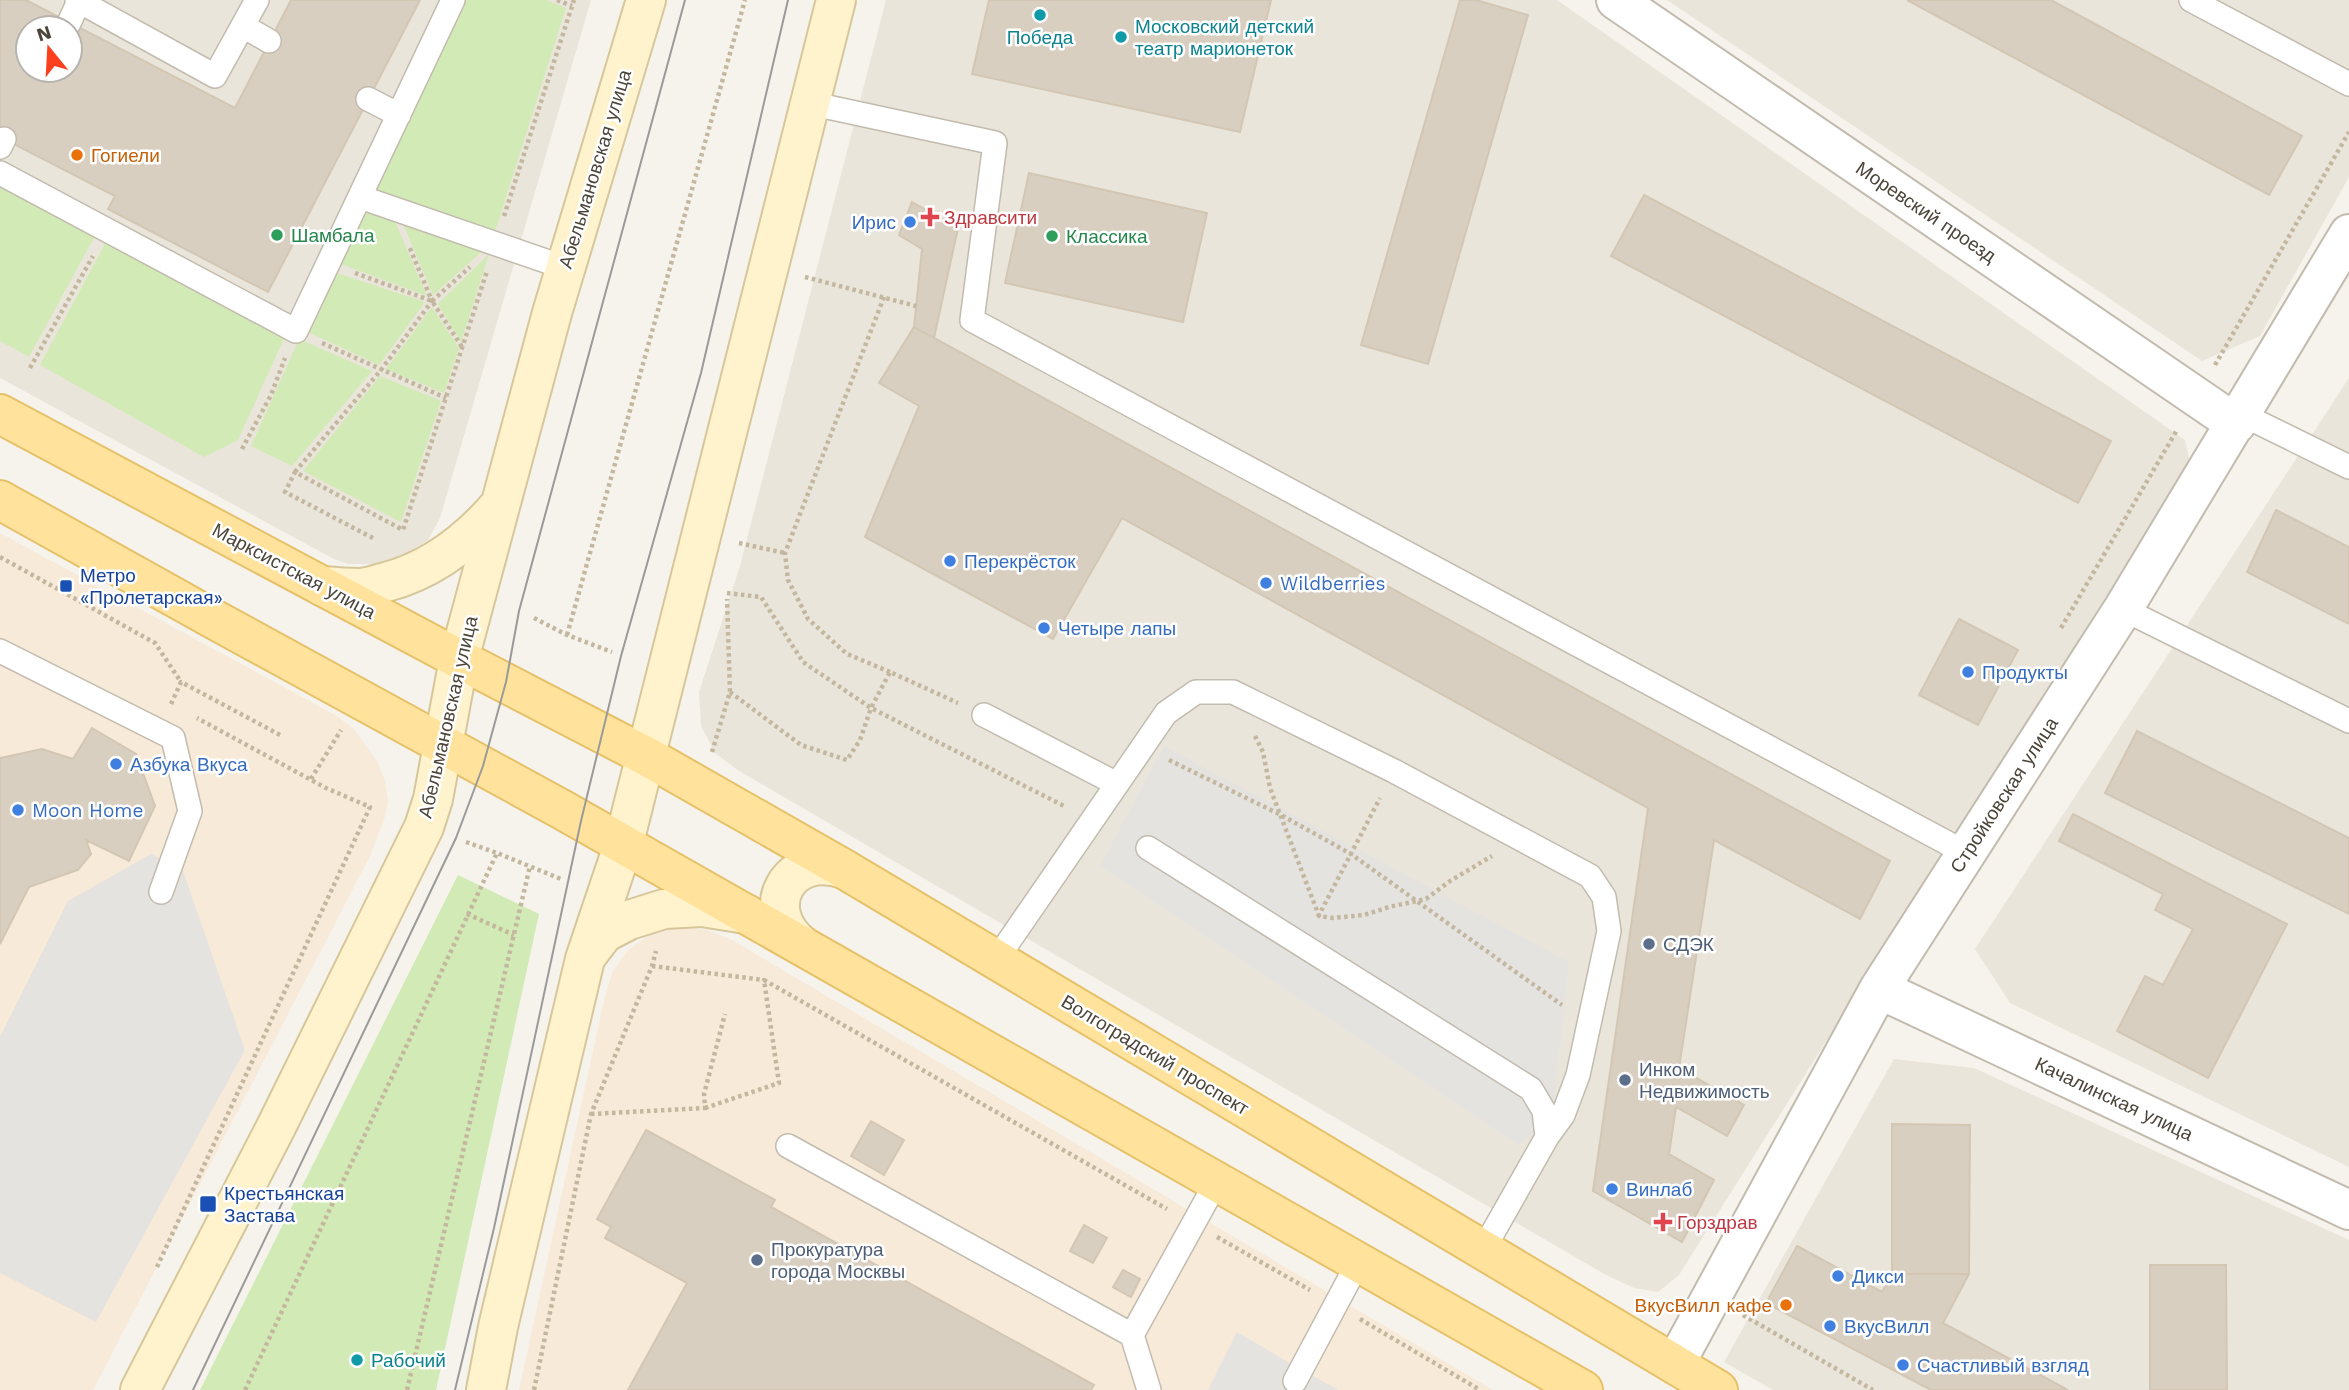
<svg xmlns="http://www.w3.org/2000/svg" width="2349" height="1390" font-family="'Work Sans',sans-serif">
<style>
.residential{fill:#eae5da;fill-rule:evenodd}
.commercial{fill:#f7ead8}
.green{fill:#d2eab5}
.parking{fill:#e5e3e0}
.building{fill:#d8cfc1;stroke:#d3c7b4;stroke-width:2;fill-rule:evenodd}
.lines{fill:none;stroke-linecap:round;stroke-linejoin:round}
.service-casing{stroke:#c2bbae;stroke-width:26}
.minor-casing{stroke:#c2bbae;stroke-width:42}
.secondary-casing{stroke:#d6c79b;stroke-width:42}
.primary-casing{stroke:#e6c16a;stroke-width:42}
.path{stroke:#c4b79f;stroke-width:4.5;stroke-dasharray:3.5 3.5;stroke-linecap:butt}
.service{stroke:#fff;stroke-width:23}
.minor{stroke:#fff;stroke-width:38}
.secondary{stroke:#fff3cd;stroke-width:38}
.primary{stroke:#ffe39c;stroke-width:38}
.tram{stroke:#9a9a9a;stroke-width:2}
.culture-dot{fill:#0f9aa8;stroke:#fff;stroke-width:2.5}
.food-dot{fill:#e8710a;stroke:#fff;stroke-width:2.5}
.health-dot{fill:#e0444e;stroke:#fff;stroke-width:2.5}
.shop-dot{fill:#3f7fe0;stroke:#fff;stroke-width:2.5}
.leisure-dot{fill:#2e9e5b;stroke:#fff;stroke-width:2.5}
.transit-dot{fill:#1a4fb4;stroke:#fff;stroke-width:2.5}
.service-dot{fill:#5c6f8a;stroke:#fff;stroke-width:2.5}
.labels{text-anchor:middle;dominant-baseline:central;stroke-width:5;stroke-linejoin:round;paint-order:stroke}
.culture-label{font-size:19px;fill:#0d838f;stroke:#fff;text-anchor:start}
.food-label{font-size:19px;fill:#c56008;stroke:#fff;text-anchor:start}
.street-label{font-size:19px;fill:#4b4439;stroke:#fff}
.health-label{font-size:19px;fill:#be3a42;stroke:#fff;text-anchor:start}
.shop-label{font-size:19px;fill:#366cbe;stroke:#fff;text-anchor:start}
.leisure-label{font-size:19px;fill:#27864d;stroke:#fff;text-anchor:start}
.transit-label{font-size:19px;fill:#164399;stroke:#fff;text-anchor:start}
.service-label{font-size:19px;fill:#4e5e75;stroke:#fff;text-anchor:start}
</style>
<rect width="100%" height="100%" fill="#f6f3ec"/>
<path class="residential" d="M0,0H591L440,518L428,540L404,555L377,564H348L334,559L0,378ZM28,28H70V70H28Z
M886,0H1557L2185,440L2190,463L1679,1275L1658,1292L1634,1288L1606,1275L739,771L715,753L701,726L699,692L740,566Z
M1667,0H2349V177L2260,336L2202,361Z
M2349,378V1167L2010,1003L1975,949Z
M1894,1059L1974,1068L2349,1240V1390H1773L1724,1362Z"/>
<path class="commercial" d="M0,533L335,715L353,728L377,761L385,781L388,802L384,820L370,856L93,1390H0Z
M678,927L707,930L732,940L1493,1390H519L605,996L613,971L628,950L651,934Z"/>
<path class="green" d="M462,0H546L566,8L494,235L369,193Z
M0,185L96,234L29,357L0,341Z
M362,206L393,217L427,296L338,263Z
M401,219L487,247L433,295Z
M107,240L286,334L238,440L204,457L40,365Z
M489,254L461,342L438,304Z
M334,272L425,302L379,365L306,331Z
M432,307L459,348L444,393L386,369Z
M299,339L372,371L292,466L251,446Z
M380,376L441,401L401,522L303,471Z
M458,875L539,914L436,1390H200Z"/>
<path class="parking" d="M1164,746L1569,962L1552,1118L1518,1145L1100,866Z
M151,854L182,868L245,1050L96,1322L0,1273V1037L68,901Z
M1237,1332L1300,1369L1339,1390H1208Z"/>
<path class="building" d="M0,0H26L235,108L291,0H420L268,292L108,209L115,196L0,137ZM28,28H70V70H28Z
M989,0H1271L1240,132L972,74Z
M1460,0H1476L1528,15L1428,364L1361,345Z
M1907,0H2051L2302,136L2269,195Z
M1029,173L1207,213L1183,322L1005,283Z
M1644,195L2111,441L2078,503L1611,256Z
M912,202L958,228L934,338L914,327L922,249L899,235Z
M914,327L1890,861L1860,919L1714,840L1679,1068L1744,1105L1727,1136L1676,1107L1669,1154L1714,1180L1682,1242L1593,1191L1648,808L1122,518L1053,639L865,537L919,406L879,383Z
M2276,510L2349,547V624L2247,572Z
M1959,619L2018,650L1978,725L1919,695Z
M92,728L136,754L155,806L129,861L86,840L91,854L78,870L29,887L0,944V758L42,749L73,759Z
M2137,731L2349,838V914L2105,793Z
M2073,814L2287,924L2208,1078L2117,1031L2145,976L2163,985L2193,929L2155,910L2163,894L2059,841Z
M871,1121L904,1140L884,1175L851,1156Z
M1892,1124L1970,1125L1969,1274H1892Z
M646,1130L775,1200L771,1207L1094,1385L1091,1390H628L687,1283L605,1238L611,1227L597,1219Z
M1084,1225L1107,1238L1093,1263L1070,1251Z
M1797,1246L1882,1292L1892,1274H1969L1943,1323L2068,1390H1931L1766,1303Z
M2150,1265H2226L2227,1390H2150Z
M1123,1270L1140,1279L1131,1297L1113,1287Z"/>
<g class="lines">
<g class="service-casing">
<path id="service" d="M77,0L215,76L257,0
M2191,0L2349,84
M69,23L79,1
M243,26L269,41
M368,99L399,115
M809,103L995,143L972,320L1966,853
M0,147L4,139
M0,173L296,331L453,0
M360,197L566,268
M2241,414L2349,467
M2123,609L2349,721
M0,651L173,738L190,811L161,892
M984,715L1117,784
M1148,848L1531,1089L1544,1111L1547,1137L1483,1250
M996,960L1166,713L1196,692H1233L1394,771L1590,876L1604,897L1609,931L1578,1075L1563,1115L1547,1137
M788,1146L1132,1335L1217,1181
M1132,1335L1149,1390
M1295,1381L1359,1261"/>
</g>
<g class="minor-casing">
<path id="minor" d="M1616,0L2236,424
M1879,989L2349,1210
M1675,1364L1879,989L2123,609L2349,234"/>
</g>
<g class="secondary-casing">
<path id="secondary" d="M322,586C334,587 347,588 359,588C368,588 377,584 386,582C432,570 469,541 500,505
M801,945C756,908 789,850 844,869
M588,954L604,933L629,920L664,909L702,907L746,914
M140,1390L276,1127L424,827L433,799L459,659L552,313L646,0
M486,1390L498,1327L585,959L623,846L836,0"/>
</g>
<g class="primary-casing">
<path id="primary" d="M0,414L459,659L646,756L844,869L1718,1390
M0,500L208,616L561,809L1583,1390"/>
</g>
<path class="path" d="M557,0L572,6
M504,216L574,0
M355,273L432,301L462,347
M805,277L916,306
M884,297L785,553L788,580L808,619L847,654L890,672
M432,301L470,267
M322,343L446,398
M2215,365L2349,132
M30,368L93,256
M242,449L271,395L285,358
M295,472L381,370L432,301L409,246
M373,538L285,492L295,472L403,530L487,271
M739,543L785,553
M0,557L155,643L181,682
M727,593L761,597L803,662L871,708L1066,807
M534,618L567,635L612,652
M2061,628L2177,430
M567,635L745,0
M730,692L801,745L847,760L860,740L871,708L890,672L958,703
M171,704L181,682L282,736
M1255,736L1263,752L1270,788L1319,916L1333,918L1364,915L1389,907L1426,899L1450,881L1492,856
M712,752L730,692L727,599
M1169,760L1281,815L1351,854L1562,1005
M311,779L341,730
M466,842L497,853
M467,914L514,935
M1318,917L1380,798
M652,966L764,980
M705,1108L779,1083L764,980L1167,1209
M591,1114L705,1108L704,1094L725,1014
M1217,1237L1310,1290
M157,1267L370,807L326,788L197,718
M1743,1315L1873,1390
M1360,1319L1480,1390
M245,1390L497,853L561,879
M407,1390L530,866
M534,1390L591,1114L652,966L656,951"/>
<use href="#service" class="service"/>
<use href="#minor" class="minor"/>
<use href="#secondary" class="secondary"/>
<use href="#primary" class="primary"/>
<path class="tram" d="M193,1390L456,838L483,766L506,682L519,611L685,0
M455,1390L494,1228L581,821L621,656L701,373L788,0"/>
</g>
<g class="culture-dot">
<circle cx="1040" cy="15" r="7"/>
<circle cx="1121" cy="37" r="7"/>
<circle cx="357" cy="1360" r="7"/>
</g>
<g class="food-dot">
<circle cx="77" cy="155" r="7"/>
<circle cx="1786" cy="1305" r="7"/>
</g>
<g class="health-dot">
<path d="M926.5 206.5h7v7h7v7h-7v7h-7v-7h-7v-7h7z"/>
<path d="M1659.5 1211.5h7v7h7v7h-7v7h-7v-7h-7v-7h7z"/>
</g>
<g class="shop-dot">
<circle cx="910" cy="222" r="7"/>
<circle cx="950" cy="561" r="7"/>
<circle cx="1266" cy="583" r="7"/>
<circle cx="1044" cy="628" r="7"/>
<circle cx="1968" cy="672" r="7"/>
<circle cx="116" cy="764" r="7"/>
<circle cx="18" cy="810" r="7"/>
<circle cx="1612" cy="1189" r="7"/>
<circle cx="1838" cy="1276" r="7"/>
<circle cx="1830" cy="1326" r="7"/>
<circle cx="1903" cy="1365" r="7"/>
</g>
<g class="leisure-dot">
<circle cx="277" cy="235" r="7"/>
<circle cx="1052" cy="236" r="7"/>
</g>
<g class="transit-dot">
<rect x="59" y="579" width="14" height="14" rx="3.5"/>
<rect x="199" y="1195" width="18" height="18" rx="3.5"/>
</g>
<g class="service-dot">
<circle cx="1649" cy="944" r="7"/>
<circle cx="1625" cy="1080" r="7"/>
<circle cx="757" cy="1260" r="7"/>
</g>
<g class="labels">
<g class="culture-label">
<text x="1135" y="26">Московский детский<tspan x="1135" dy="22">театр марионеток</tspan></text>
<text x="1040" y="37" text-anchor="middle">Победа</text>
<text x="371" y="1360">Рабочий</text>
</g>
<g class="food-label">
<text x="91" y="155">Гогиели</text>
<text x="1772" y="1305" text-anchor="end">ВкусВилл кафе</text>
</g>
<g class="street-label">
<text transform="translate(595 169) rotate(-73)">Абельмановская улица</text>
<text transform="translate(1926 212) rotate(34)">Моревский проезд</text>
<text transform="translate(294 571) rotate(28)">Марксистская улица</text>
<text transform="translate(448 717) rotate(-77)">Абельмановская улица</text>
<text transform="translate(2004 795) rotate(-57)">Стройковская улица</text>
<text transform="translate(1155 1055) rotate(31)">Волгоградский проспект</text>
<text transform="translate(2114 1099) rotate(25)">Качалинская улица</text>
</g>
<g class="health-label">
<text x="944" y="217">Здравсити</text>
<text x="1677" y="1222">Горздрав</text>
</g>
<g class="shop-label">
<text x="896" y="222" text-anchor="end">Ирис</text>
<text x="964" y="561">Перекрёсток</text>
<text x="1280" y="583">Wildberries</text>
<text x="1058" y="628">Четыре лапы</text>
<text x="1982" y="672">Продукты</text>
<text x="130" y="764">Азбука Вкуса</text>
<text x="32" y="810">Moon Home</text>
<text x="1626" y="1189">Винлаб</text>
<text x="1852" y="1276">Дикси</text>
<text x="1844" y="1326">ВкусВилл</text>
<text x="1917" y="1365">Счастливый взгляд</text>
</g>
<g class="leisure-label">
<text x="291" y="235">Шамбала</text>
<text x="1066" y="236">Классика</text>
</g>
<g class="transit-label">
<text x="80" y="575">Метро<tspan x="80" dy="22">«Пролетарская»</tspan></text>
<text x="224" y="1193">Крестьянская<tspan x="224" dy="22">Застава</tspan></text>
</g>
<g class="service-label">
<text x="1663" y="944">СДЭК</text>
<text x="1639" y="1069">Инком<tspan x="1639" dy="22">Недвижимость</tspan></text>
<text x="771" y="1249">Прокуратура<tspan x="771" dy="22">города Москвы</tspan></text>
</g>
</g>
<g transform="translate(49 49) rotate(342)"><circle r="33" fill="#ffffff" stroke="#b7b4b0" stroke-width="2"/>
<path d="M0-5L12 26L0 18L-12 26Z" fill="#fc3f1d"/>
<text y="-10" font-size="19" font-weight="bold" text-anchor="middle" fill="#4b4439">N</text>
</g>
</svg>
